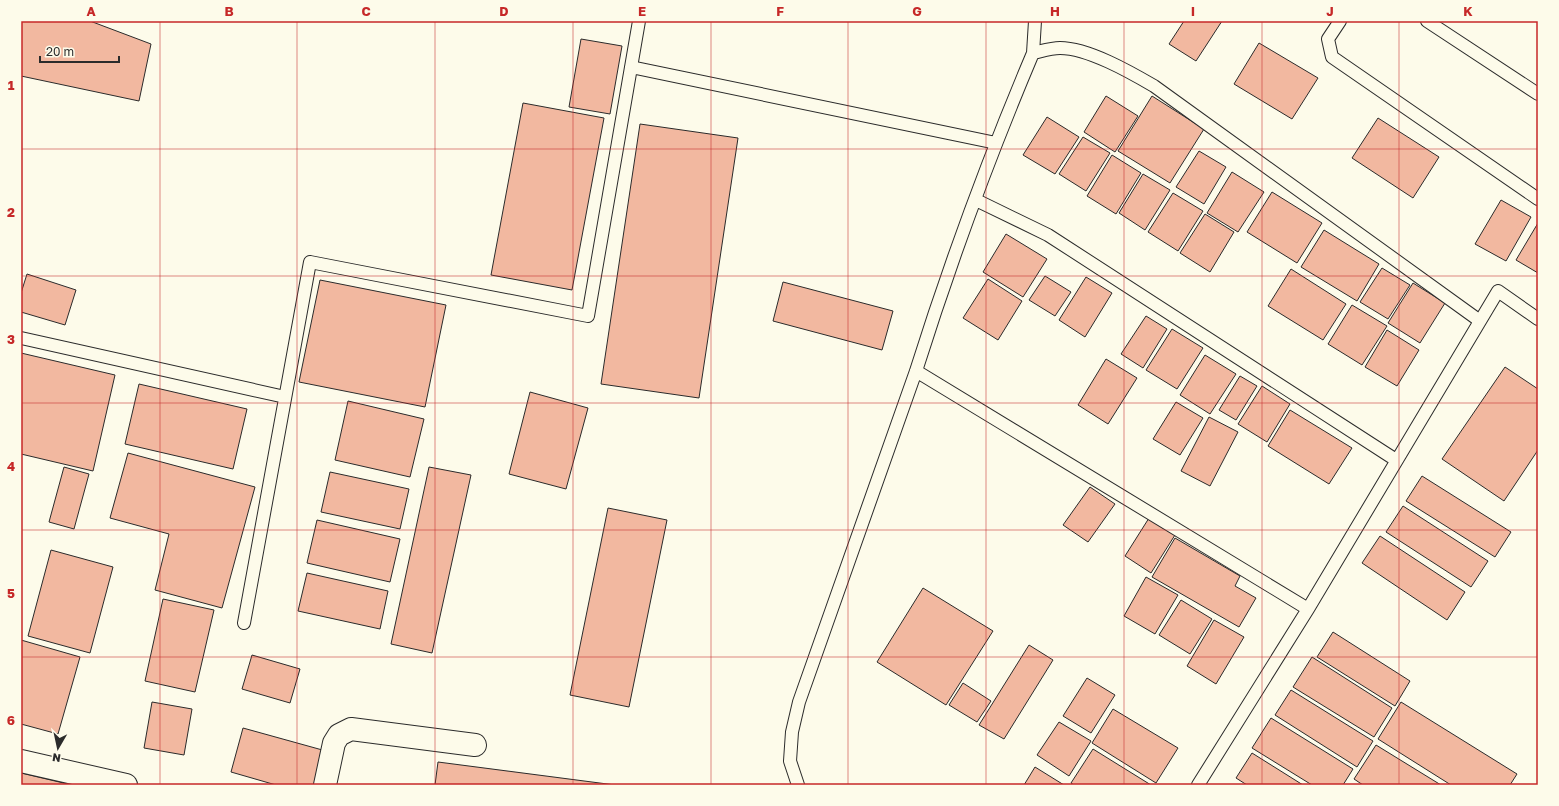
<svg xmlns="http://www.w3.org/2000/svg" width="1559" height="806" font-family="'Golos Text',sans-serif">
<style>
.building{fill:#f2b8a0;stroke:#2b2b2b}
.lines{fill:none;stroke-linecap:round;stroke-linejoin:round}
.service-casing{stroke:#2b2b2b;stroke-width:14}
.minor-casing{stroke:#2b2b2b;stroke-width:24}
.service{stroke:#fdfbea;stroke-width:12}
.minor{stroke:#fdfbea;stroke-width:22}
.grid{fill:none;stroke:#c62828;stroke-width:1;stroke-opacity:0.55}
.neatline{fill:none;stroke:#c62828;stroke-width:1.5}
.grid-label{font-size:13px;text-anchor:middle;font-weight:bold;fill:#c62828}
</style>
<rect width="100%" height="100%" fill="#fdfbea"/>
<path class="building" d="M21,21H90L151,44L139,101L21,76Z
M1184,21H1222L1196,61L1169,44Z
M581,39L622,46L610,114L569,107Z
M1259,43L1318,78L1292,119L1234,84Z
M1106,96L1138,116L1115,152L1084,132Z
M1152,96L1204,129L1170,183L1118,151Z
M523,103L604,118L572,290L491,275Z
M1047,117L1079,137L1055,174L1023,155Z
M1378,118L1439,157L1413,198L1352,158Z
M640,124L738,138L699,398L601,384Z
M1083,137L1110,153L1086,191L1059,174Z
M1199,151L1226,167L1204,204L1176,187Z
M1112,155L1141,173L1116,214L1087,196Z
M1232,172L1264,192L1238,232L1207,213Z
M1143,174L1170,190L1145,230L1119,213Z
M1272,192L1322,223L1297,263L1247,232Z
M1173,193L1203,211L1178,251L1148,232Z
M1501,200L1531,217L1506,261L1475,244Z
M1205,214L1234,232L1210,272L1180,253Z
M1538,223V273L1516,260Z
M1324,230L1379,264L1357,301L1301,267Z
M1006,234L1047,259L1023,297L983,272Z
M1382,268L1410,285L1388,319L1360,302Z
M1291,269L1346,304L1323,340L1268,306Z
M27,274L76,290L65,325L21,312V293Z
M1045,276L1071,292L1055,316L1029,300Z
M1086,277L1112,293L1085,337L1059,320Z
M988,279L1022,301L998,340L963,318Z
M320,280L446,305L425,407L299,382Z
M783,282L893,311L882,350L773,321Z
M1413,283L1445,303L1420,343L1388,323Z
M1352,305L1387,326L1362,365L1328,344Z
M1146,316L1167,329L1143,368L1121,354Z
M1172,329L1203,348L1177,389L1146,370Z
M1387,330L1419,350L1397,386L1365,367Z
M21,353L115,375L93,471L21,454Z
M1205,355L1236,374L1210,414L1180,395Z
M1106,359L1137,378L1108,424L1078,405Z
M1505,367L1538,389V450L1504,501L1442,459Z
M1240,376L1257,386L1236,420L1219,410Z
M139,384L247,409L233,469L125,444Z
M1262,386L1290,404L1267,442L1238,424Z
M530,392L588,408L566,489L509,474Z
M348,401L424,419L410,477L335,460Z
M1176,402L1203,418L1180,455L1153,439Z
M1290,410L1352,448L1329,484L1268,446Z
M1209,417L1238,432L1210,486L1181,471Z
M128,453L255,487L222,608L155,590L169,534L110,518Z
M64,467L89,474L74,529L49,522Z
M429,467L471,475L432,653L391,644Z
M330,472L409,489L400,529L321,512Z
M1422,476L1511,532L1495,557L1406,501Z
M1090,487L1115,504L1088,542L1063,525Z
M1403,506L1488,561L1471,587L1386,532Z
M608,508L667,520L629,707L570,695Z
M1149,518L1175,535L1151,573L1125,556Z
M317,520L400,539L390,582L307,563Z
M1380,536L1465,592L1447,620L1362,563Z
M1175,538L1240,576L1235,586L1256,598L1239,627L1152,577Z
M51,550L113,567L90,653L28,636Z
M307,573L388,591L380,629L298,611Z
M1146,577L1178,595L1155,634L1124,616Z
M923,588L993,631L946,705L877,662Z
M163,599L214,610L195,692L145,681Z
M1181,600L1212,619L1190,654L1159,635Z
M1214,620L1244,637L1216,684L1187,666Z
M1333,632L1410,681L1395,706L1317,657Z
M21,640L80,657L58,734L21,724Z
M1029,645L1053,660L1004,739L979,725Z
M252,655L300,669L290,703L242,689Z
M1312,657L1392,708L1374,737L1293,687Z
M1087,678L1115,695L1091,733L1063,716Z
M963,683L991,701L977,722L949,705Z
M1291,690L1373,741L1357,767L1275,715Z
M152,702L192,709L184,755L144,748Z
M1401,702L1517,774L1510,785H1451L1378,739Z
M1113,709L1178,748L1156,783L1092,743Z
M1271,718L1353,769L1343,785H1312L1252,748Z
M1059,722L1091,741L1069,776L1037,755Z
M243,728L326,751L317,785H276L231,772Z
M1376,745L1441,785H1363L1354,779Z
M1093,749L1151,785H1074L1071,783Z
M1252,753L1303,785H1247L1236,778Z
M438,762L615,785H435Z
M1035,767L1064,785H1024Z
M21,773L72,785H21Z"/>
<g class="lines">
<g class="service-casing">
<path id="service" d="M1340,21L1328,39L1332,57L1538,199
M1427,21L1538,94
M1033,53L1035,21
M631,67L996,143
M976,200L1048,235L1396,460
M21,338L285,397
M916,371L1308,609
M244,623L310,262L588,316L639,21
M798,785L790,761L792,732L799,702L916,371C950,263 989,157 1033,53C1042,51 1051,48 1060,48C1088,48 1130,72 1154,86L1480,321
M1198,785L1308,609L1498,291L1538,319"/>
</g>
<g class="minor-casing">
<path id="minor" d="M21,761L126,785
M325,785L334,743L339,735L351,729L475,745"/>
</g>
<use href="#service" class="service"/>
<use href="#minor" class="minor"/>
</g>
<path class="grid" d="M160,21V785M297,21V785M435,21V785M573,21V785M711,21V785M848,21V785M986,21V785M1124,21V785M1262,21V785M1399,21V785M21,149H1538M21,276H1538M21,403H1538M21,530H1538M21,657H1538"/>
<rect width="1559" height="806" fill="none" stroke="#fdfbea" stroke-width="44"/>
<g transform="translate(58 748) rotate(189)" stroke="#fdfbea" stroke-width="3" paint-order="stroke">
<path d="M0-3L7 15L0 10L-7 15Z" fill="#2b2b2b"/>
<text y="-6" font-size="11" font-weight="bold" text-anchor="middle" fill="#2b2b2b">N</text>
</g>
<path d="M40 56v6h79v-6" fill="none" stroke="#2b2b2b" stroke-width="2"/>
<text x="46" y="56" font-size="12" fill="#2b2b2b" stroke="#fdfbea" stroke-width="3" paint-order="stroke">20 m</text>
<rect x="22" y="22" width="1515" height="762" class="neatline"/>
<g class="grid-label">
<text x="91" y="16">A</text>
<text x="229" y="16">B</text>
<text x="366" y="16">C</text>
<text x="504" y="16">D</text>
<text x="642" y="16">E</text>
<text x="780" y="16">F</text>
<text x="917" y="16">G</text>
<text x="1055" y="16">H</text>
<text x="1193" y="16">I</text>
<text x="1330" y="16">J</text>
<text x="1468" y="16">K</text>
<text x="11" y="90">1</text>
<text x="11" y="217">2</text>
<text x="11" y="344">3</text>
<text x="11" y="471">4</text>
<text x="11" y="598">5</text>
<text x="11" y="725">6</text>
</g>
</svg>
